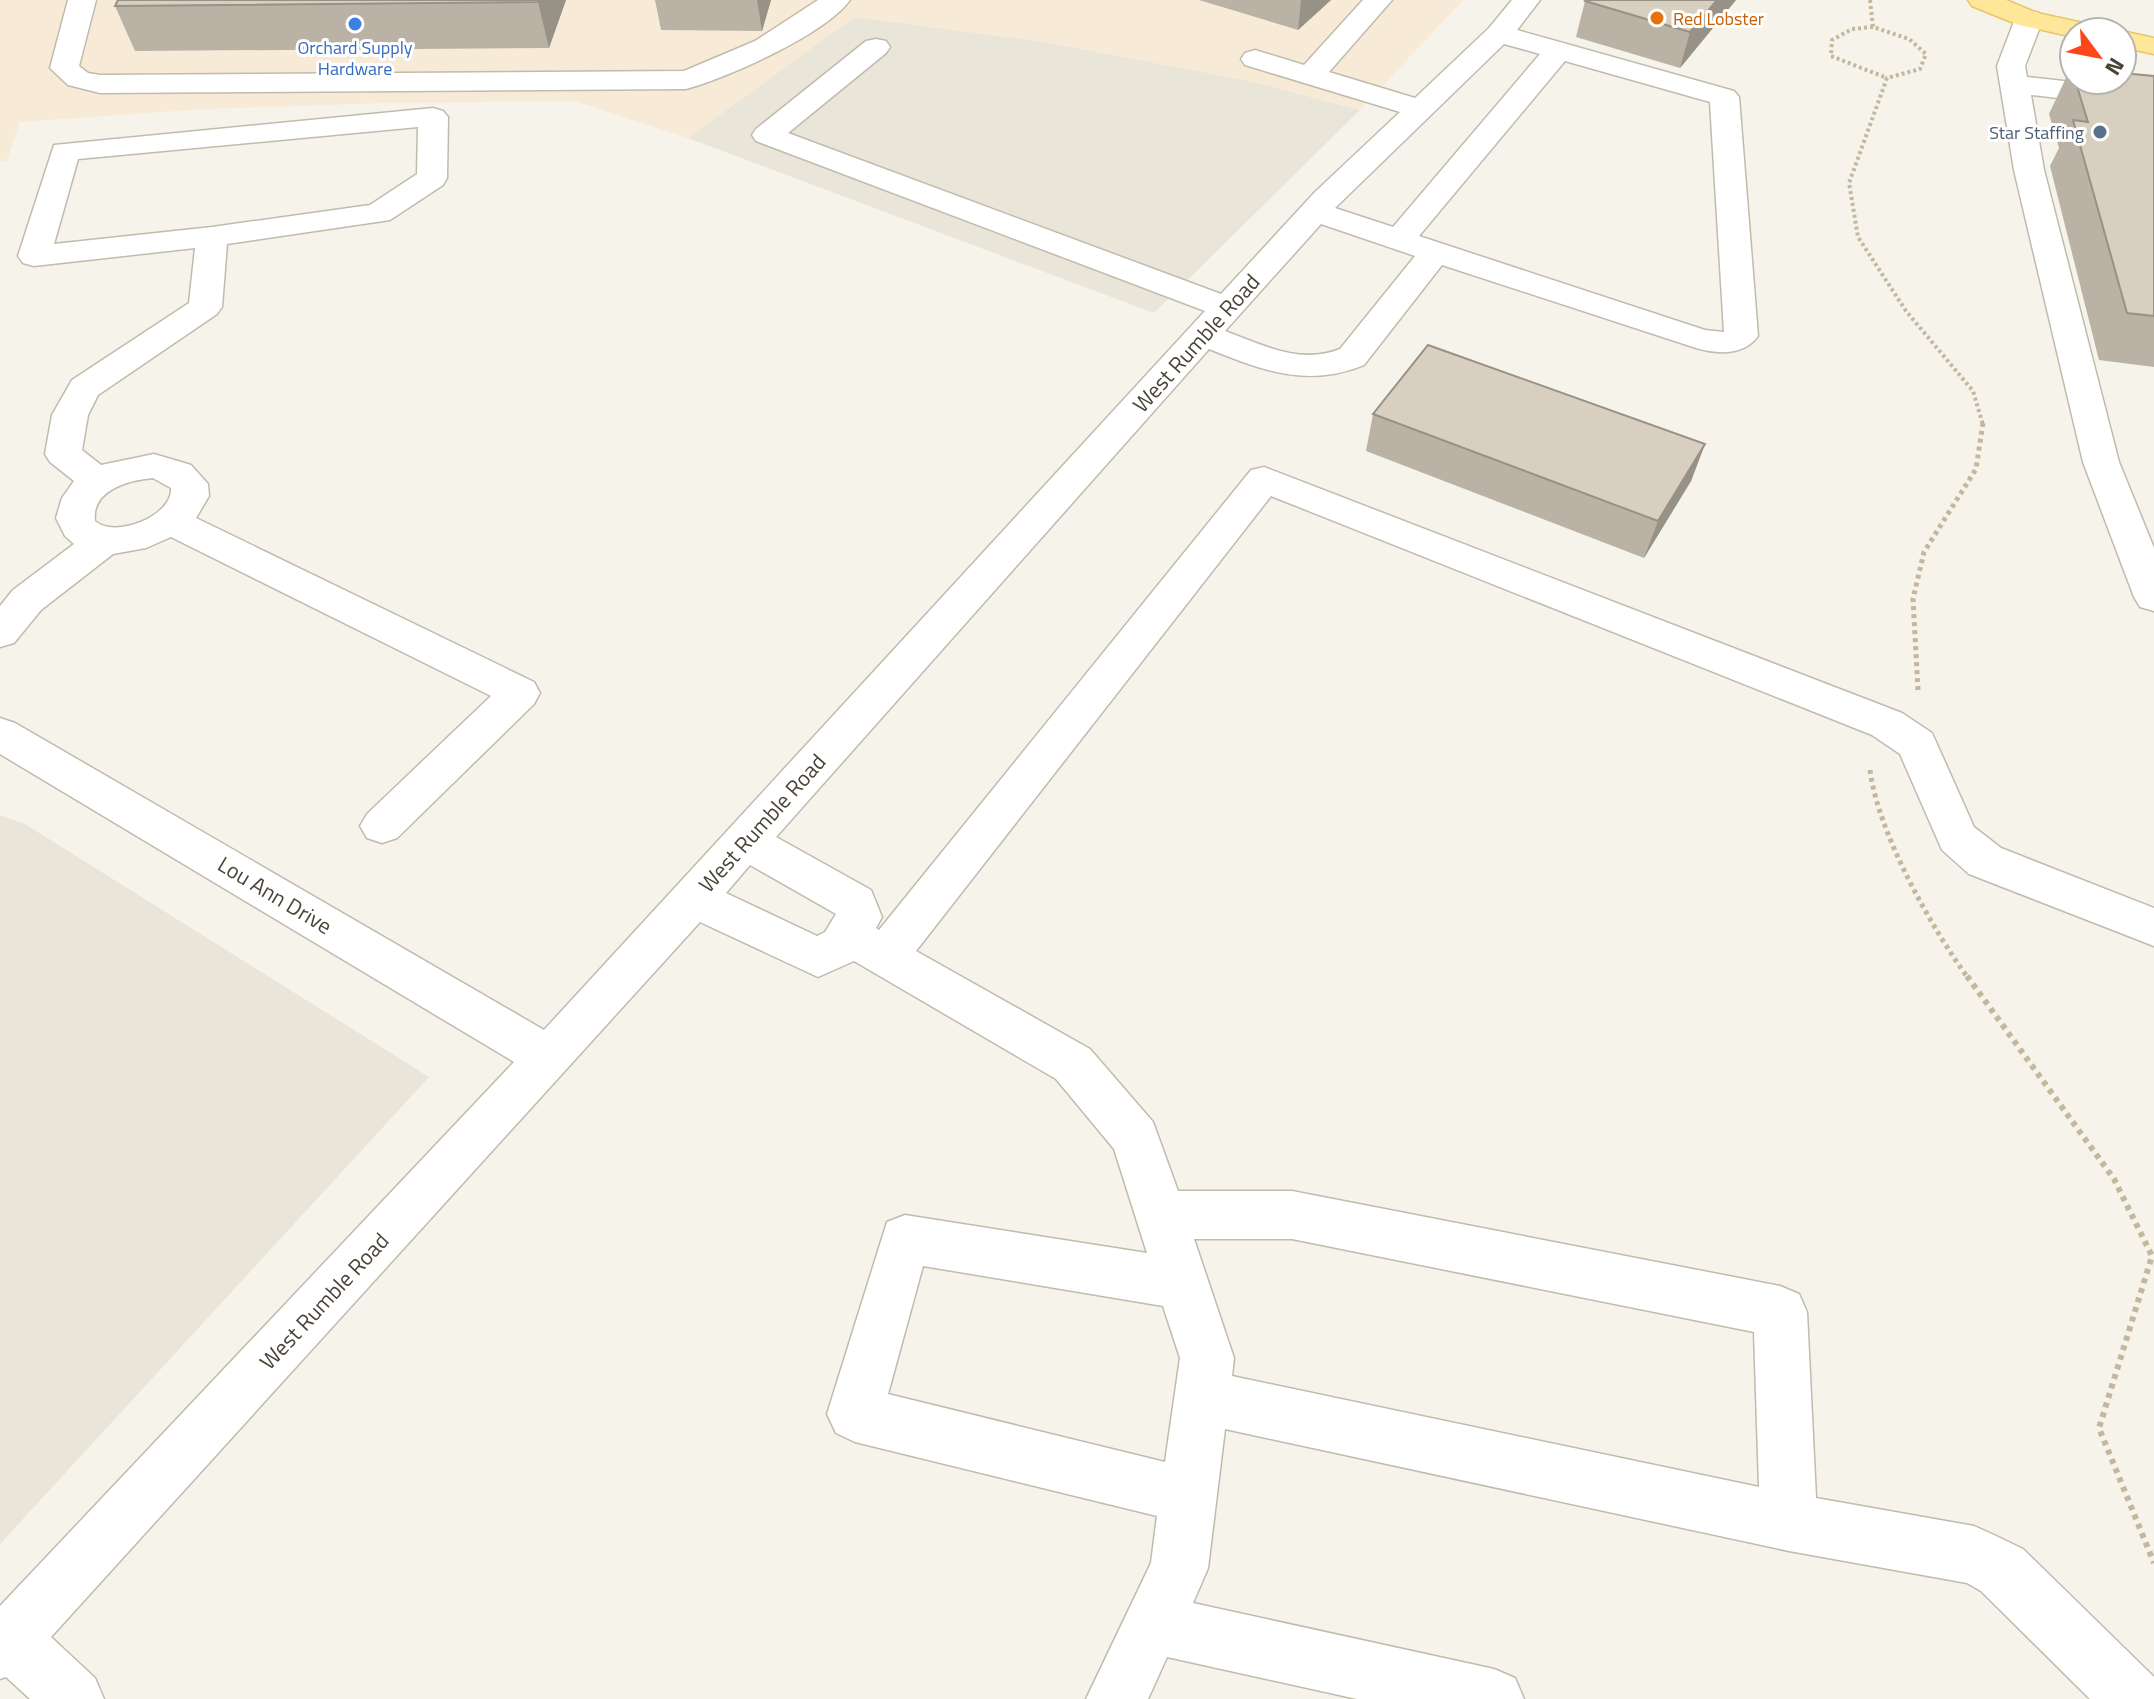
<svg xmlns="http://www.w3.org/2000/svg" width="2154" height="1699" font-family="'Titillium Web',sans-serif">
<style>
.residential{fill:#eae5d9}
.commercial{fill:#f7ebd7}
.lines{fill:none;stroke-linecap:round;stroke-linejoin:round}
.minor-casing{stroke:#c1bbad;stroke-width:3}
.major-casing{stroke:#e6c668;stroke-width:3}
.path-far2{stroke:#c3b89e;stroke-width:4;stroke-dasharray:3 3;stroke-linecap:butt}
.path-far1{stroke:#c3b89e;stroke-width:5;stroke-dasharray:4 4;stroke-linecap:butt}
.path{stroke:#c3b89e;stroke-width:6;stroke-dasharray:5 5;stroke-linecap:butt}
.minor{fill:#fff;fill-rule:evenodd}
.major{fill:#ffe79a;fill-rule:evenodd}
.wall{fill:#bab2a5}
.shaded-wall{fill:#979186}
.building{fill:#d8cfc0;stroke:#979186;stroke-width:2}
.food-dot{fill:#e8710a;stroke:#fff;stroke-width:3}
.shop-dot{fill:#3f7fe0;stroke:#fff;stroke-width:3}
.service-dot{fill:#5c6f8a;stroke:#fff;stroke-width:3}
.labels{text-anchor:middle;dominant-baseline:central;stroke-width:6;stroke-linejoin:round;paint-order:stroke}
.far-food-label{font-size:18px;fill:#c56008;stroke:#fff;text-anchor:start}
.far-shop-label{font-size:18px;fill:#366cbe;stroke:#fff}
.far-service-label{font-size:18px;fill:#4e5e75;stroke:#fff;text-anchor:end}
.street-label{font-size:22px;fill:#4a4438;stroke:#fff}
</style>
<rect width="100%" height="100%" fill="#f6f3eb"/>
<path class="residential" d="M854,17L1040,41L1250,81L1360,110L1154,313L688,138Z
M0,815L25,824L429,1077L0,1544Z"/>
<path class="commercial" d="M0,0H1463L1360,110L1250,81L1040,41L854,17L688,138L575,101L385,103L206,109L20,122L7,161H0Z"/>
<g class="lines">
<g class="minor-casing">
<path id="minor" d="M68,0H96L79,66L88,73L100,75L684,71L755,41L818,0H850C826,34 727,78 686,89L100,93L68,85L50,68Z
M1363,0H1392L1329,72L1415,98L1489,28L1512,0H1540L1517,30L1734,91L1739,97L1758,336C1744,356 1717,354 1696,348L1442,265L1364,365C1307,388 1264,371 1209,349L776,837L871,890L882,917L876,928L879,930L1251,470L1264,467L1902,713L1932,733L1974,827L2001,848L2154,908V946L1969,874L1942,850L1900,754L1872,735L1271,496L916,951L1090,1049L1153,1122L1178,1191H1292L1780,1286L1799,1294L1807,1312L1816,1498L1974,1526L1994,1535L2023,1549L2154,1677V1699H2090L1981,1591L1967,1583L1789,1551L1225,1429L1208,1568L1193,1603L1494,1669L1515,1678L1524,1699H1357L1167,1657L1148,1699H1086L1151,1563L1157,1516L855,1442L836,1433L827,1414L887,1222L905,1215L1147,1253L1114,1149L1056,1079L854,961L818,977L700,922L51,1637L95,1678L104,1699H30L6,1677L0,1679V1606L514,1062L0,754V718L15,723L544,1030L1205,311L756,141L752,135L756,129L866,41L876,39L886,41L890,47L886,53L788,133L1221,294L1315,192L1400,112L1245,65L1241,59L1245,53L1255,50L1304,65ZM1504,44L1540,54L1393,227L1335,208ZM1565,61L1710,102L1724,332L1705,330L1419,236ZM1321,224L1415,256L1340,349C1301,365 1262,345 1225,331ZM750,865L836,914L825,932L817,936L726,893ZM1194,1239H1292L1754,1332L1759,1487L1232,1376L1234,1358ZM923,1266L1163,1306L1180,1358L1165,1462L888,1394Z
M2029,11L2039,13L2043,19L2025,66L2027,77L2154,91V109L2031,95L2044,170L2119,462L2154,548V611L2140,607L2134,597L2083,462L2014,170L1997,66L2015,19L2019,13Z
M433,108L443,111L448,117L447,178L443,185L390,220L227,244L222,307L217,314L98,395L88,415L82,450L101,465L154,454L191,465L208,484L209,496L196,518L534,682L540,693L534,704L397,838L382,843L367,838L360,826L367,814L491,696L171,537L146,548L113,554L41,610L14,643L0,647V606L13,590L74,544L65,536L56,518L62,498L74,481L50,462L45,454L52,415L72,380L189,303L195,248L34,266L23,263L18,256L54,145ZM418,127L417,174L370,205L212,227L54,244L78,159ZM153,478L171,488C173,516 115,539 95,521C91,490 129,480 153,478Z"/>
</g>
<g class="major-casing">
<path id="major" d="M1968,0H2006L2037,13L2097,26L2101,32H2074V37L2019,25L1972,6Z
M2122,31L2154,38V54L2122,47V32H2116Z"/>
</g>
<path class="path-far2" d="M1870,0L1873,27L1909,39L1926,54L1920,69L1887,78L1849,183L1858,237L1906,311L1973,391L1983,425
M1873,27L1852,29L1832,40L1831,56L1887,78"/>
<path class="path-far1" d="M1918,690L1913,599L1924,552L1976,469L1983,423
M1870,770C1878,833 1931,927 1968,978"/>
<path class="path" d="M1967,976L2114,1179L2152,1256L2099,1428L2154,1563"/>
<use href="#minor" class="minor"/>
<use href="#major" class="major"/>
</g>
<path class="wall" d="M118,0H566L549,48L135,51L115,6Z
M655,0H771L762,31L661,30Z
M1199,0H1331L1298,30Z
M1736,0L1680,68L1576,37L1585,1Z
M2071,67L2074,68V80H2122L2154,76V367L2099,360L2050,166L2059,148L2049,114Z
M1373,414L1705,444L1691,481L1644,558L1366,451Z"/>
<path class="shaded-wall" d="M538,0H566L549,48L538,2Z
M757,0H771L762,31Z
M1301,0H1331L1298,30Z
M1717,0H1736L1680,68L1690,32Z
M1705,444L1691,481L1644,558L1658,521Z"/>
<path class="building" d="M118,0H538V2L115,6Z
M1586,0H1717L1690,32L1585,1Z
M2122,73L2154,76V316L2127,313L2073,120L2088,122L2075,80H2122Z
M1428,345L1705,444L1658,521L1373,414Z"/>
<circle class="food-dot" cx="1657" cy="18" r="8"/>
<circle class="shop-dot" cx="355" cy="24" r="8"/>
<circle class="service-dot" cx="2100" cy="132" r="8"/>
<g class="labels">
<g class="far-food-label">
<text x="1673" y="18">Red Lobster</text>
</g>
<g class="far-shop-label">
<text x="355" y="47">Orchard Supply<tspan x="355" dy="21">Hardware</tspan></text>
</g>
<g class="far-service-label">
<text x="2084" y="132">Star Staffing</text>
</g>
<g class="street-label">
<text transform="translate(1196 343) rotate(-48)">West Rumble Road</text>
<text transform="translate(762 823) rotate(-48)">West Rumble Road</text>
<text transform="translate(275 895) rotate(31)">Lou Ann Drive</text>
<text transform="translate(324 1301) rotate(-47)">West Rumble Road</text>
</g>
</g>
<g transform="translate(2098 56) rotate(122)"><circle r="38" fill="#ffffff" stroke="#b7b4af" stroke-width="2"/>
<path d="M0-6L14 30L0 20L-14 30Z" fill="#fc471b"/>
<text y="-12" font-size="22" font-weight="bold" text-anchor="middle" fill="#4a4438">N</text>
</g>
</svg>
